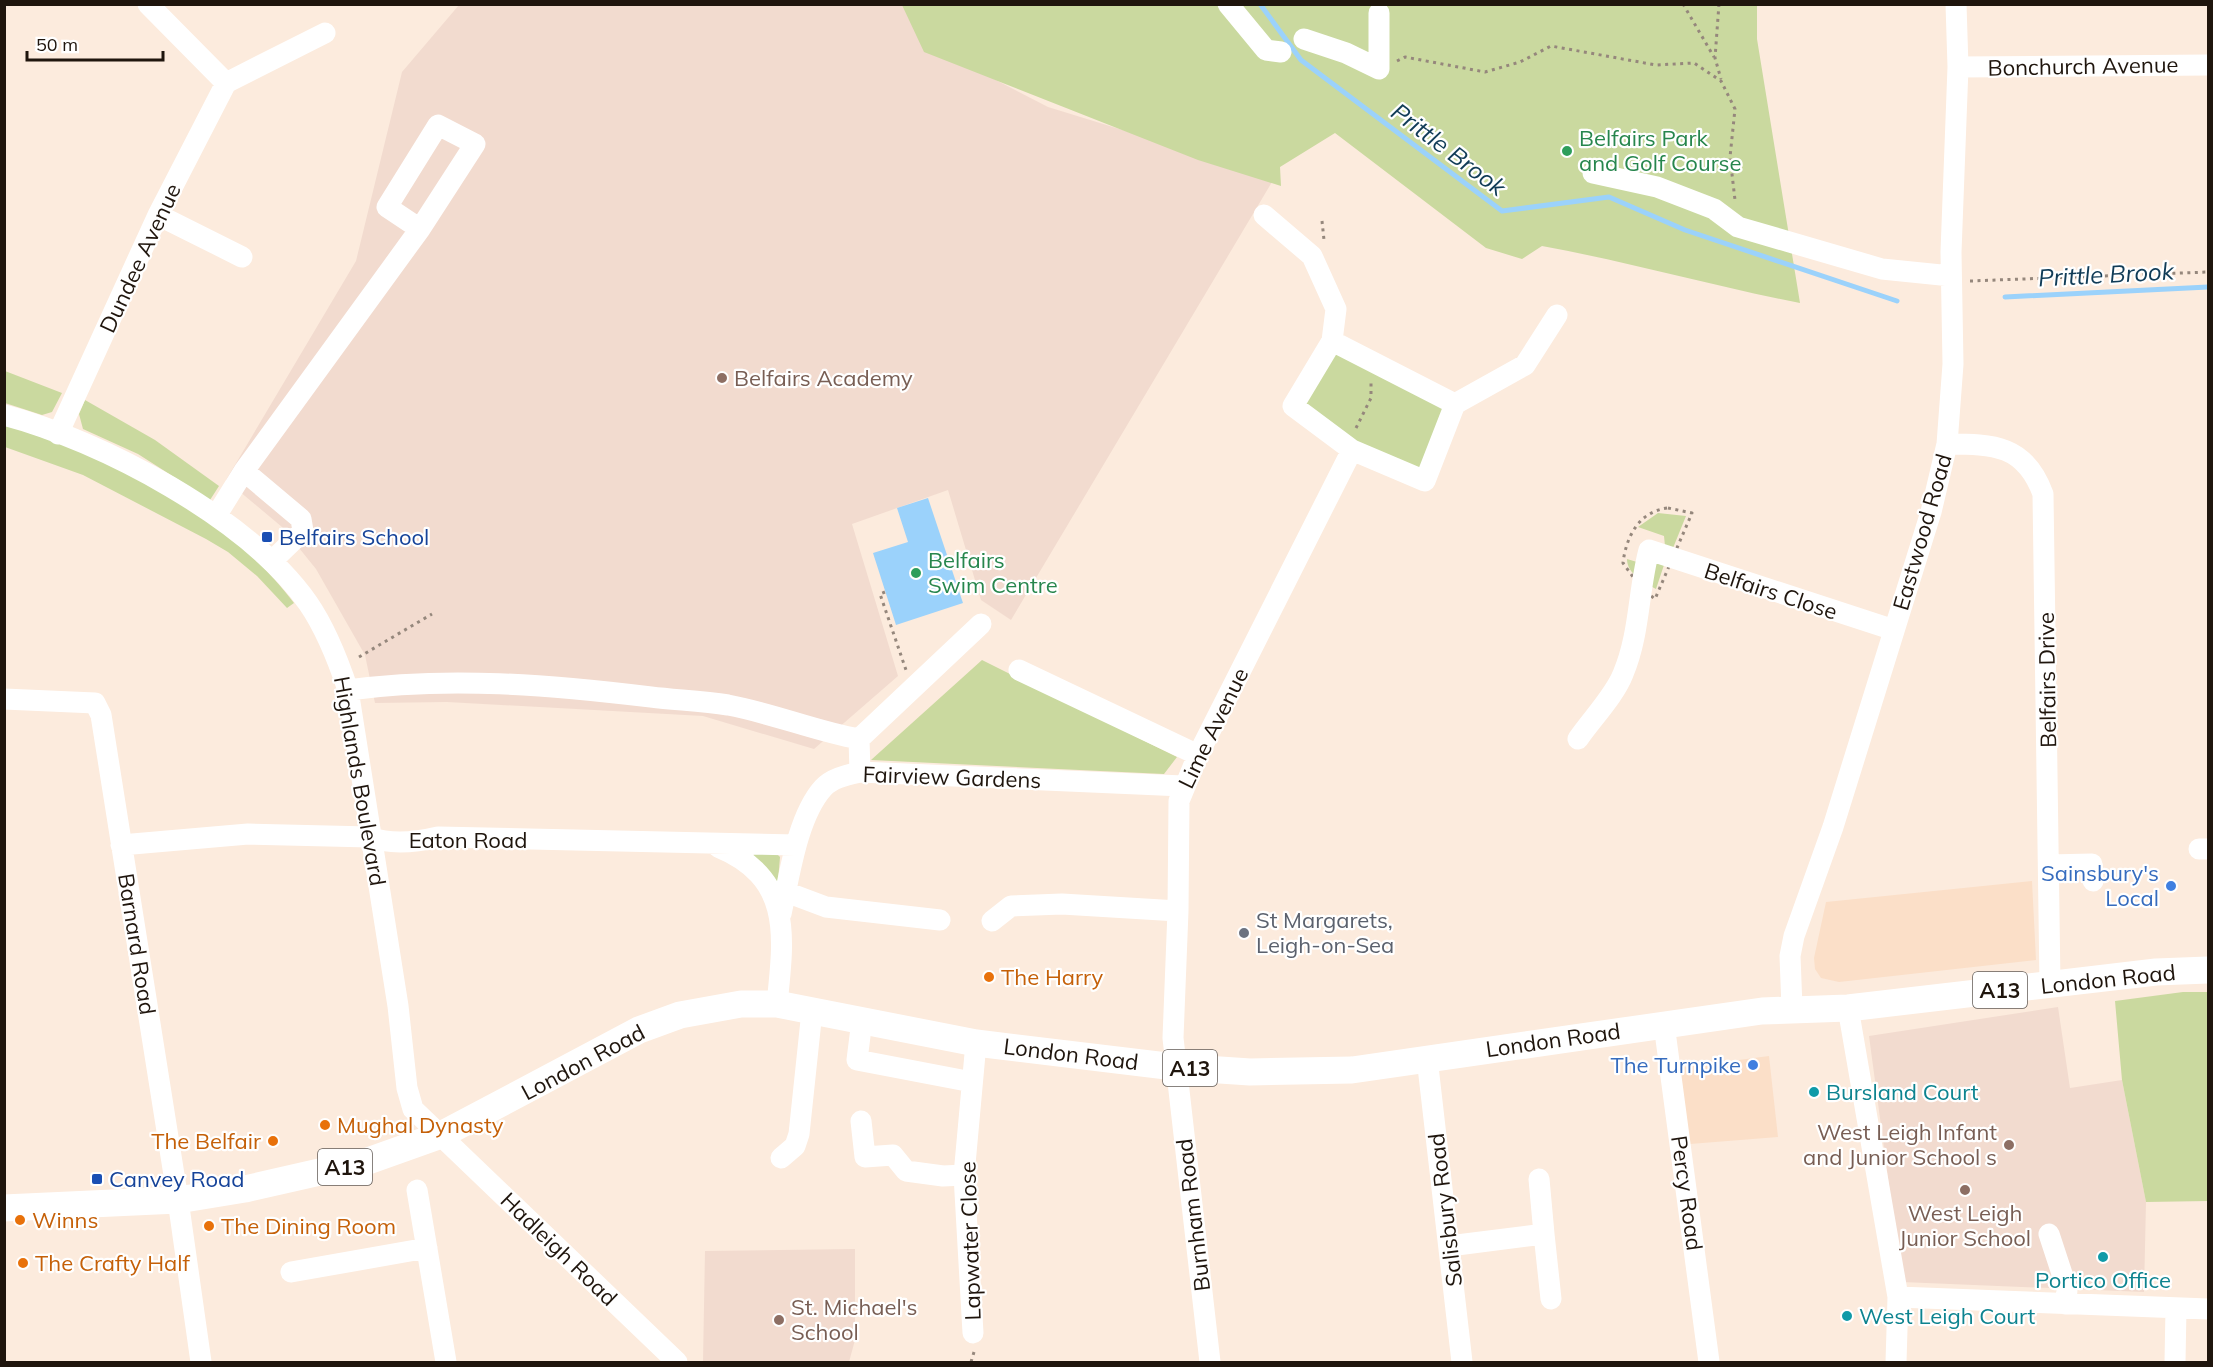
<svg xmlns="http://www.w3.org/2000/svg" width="2213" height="1367" font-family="Mulish,sans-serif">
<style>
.built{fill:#fbdfc8}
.education{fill:#f2dbcf}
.green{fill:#cad99f}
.water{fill:#9bd2fb}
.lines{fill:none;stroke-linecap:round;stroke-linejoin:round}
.stream{stroke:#9bd2fb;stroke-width:5}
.path{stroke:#95877c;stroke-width:3;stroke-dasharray:3 4.5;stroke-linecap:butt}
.minor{stroke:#fff;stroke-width:21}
.major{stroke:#fff;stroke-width:27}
.leisure-dot{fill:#2e9e5b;stroke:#fff;stroke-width:2}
.education-dot{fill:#8d6e63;stroke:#fff;stroke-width:2}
.transit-dot{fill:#1a4fb4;stroke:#fff;stroke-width:2}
.shop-dot{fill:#3f7fe0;stroke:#fff;stroke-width:2}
.worship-dot{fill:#6b7280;stroke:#fff;stroke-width:2}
.food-dot{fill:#e8710a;stroke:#fff;stroke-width:2}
.culture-dot{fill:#0f9aa8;stroke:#fff;stroke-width:2}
.labels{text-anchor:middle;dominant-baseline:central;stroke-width:4.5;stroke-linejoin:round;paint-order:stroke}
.shield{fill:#fff;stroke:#625b56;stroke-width:1.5}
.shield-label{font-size:21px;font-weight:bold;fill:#1f150d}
.street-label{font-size:22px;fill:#1f150d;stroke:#fff}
.leisure-label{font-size:22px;fill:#27864d;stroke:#fff;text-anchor:start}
.education-label{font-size:22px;fill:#785e54;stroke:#fff;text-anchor:start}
.transit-label{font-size:22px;fill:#164399;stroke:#fff;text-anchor:start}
.shop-label{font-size:22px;fill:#366cbe;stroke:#fff;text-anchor:end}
.worship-label{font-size:22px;fill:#5b616d;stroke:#fff;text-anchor:start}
.food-label{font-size:22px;fill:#c56008;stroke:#fff;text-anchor:start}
.culture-label{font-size:22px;fill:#0d838f;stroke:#fff;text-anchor:start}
.water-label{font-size:24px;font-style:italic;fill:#113c57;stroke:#fff}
</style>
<rect width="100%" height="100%" fill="#fcebdd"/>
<path class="built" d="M2032,881L2036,960L1839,982L1821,978L1815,969L1814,958L1826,902Z
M1769,1056L1778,1137L1690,1144L1678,1068Z"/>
<path class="education" d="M459,5H910L942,52L1048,107L1275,177L1011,620L981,600L948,490L852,524L898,676L814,749L703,716L447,702L375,703L365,655L316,569L282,527L226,480L356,261L402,72Z
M2058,1007L2070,1088L2122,1080L2146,1202L2144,1292L1902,1282L1869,1036Z
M855,1249V1340L849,1362H703L705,1251Z"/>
<path class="green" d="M902,5H1757V39L1800,303C1713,286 1629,262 1542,246L1522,259L1486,248L1335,133L1280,167L1281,186L1198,160L924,52Z
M1335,350L1450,407L1422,473L1355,445L1302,405Z
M5,371L62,393L52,412L42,415L5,403Z
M85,400L155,440L219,486L210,500L138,454L83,429L79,414Z
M5,422C110,461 224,510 294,603L287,608L257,576L228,552L206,539L83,475L5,447Z
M1658,513L1686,516L1673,548L1665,546L1664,536L1638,527Z
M1627,559L1647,565L1666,559L1656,589C1644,582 1627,574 1627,559Z
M982,660L1177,757L1164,774L871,760Z
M776,853L780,857L778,881H774L753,857L754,854Z
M2183,992H2208V1201L2146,1202L2122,1080L2115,1001Z"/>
<path class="water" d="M928,498L963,603L896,625L873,553L908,542L897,508Z"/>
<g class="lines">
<path class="stream" d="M1260,4L1301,60L1502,211L1609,197L1685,230L1897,301
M2005,297L2208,287"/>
<path class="path" d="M1683,4L1714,57
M1719,4L1715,58L1721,79
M1397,61L1405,57L1485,72L1520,62L1551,46L1656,65L1694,63L1721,81L1735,109L1730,157L1735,200
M1322,221L1324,240
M1970,281L2208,272
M1356,428L1371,398V381
M1668,508L1692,513L1655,599L1641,588L1623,563C1626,537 1639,511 1668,508Z
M885,592L880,594L906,670
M359,657L432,614
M971,1362L974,1352"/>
<path class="minor" d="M148,4L226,83
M1228,4L1266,50L1281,52
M1304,39L1346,53L1379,69V13
M1958,67L2208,65
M226,83L325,33
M1593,173L1657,187L1714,209L1738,227L1882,269L1951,276
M158,215L242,257
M1264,215L1312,256L1336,309L1332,341
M1332,341L1455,404L1425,481L1352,450L1293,406Z
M1455,404L1525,365L1557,315
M4,415C103,441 248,518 308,603C326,629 338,660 348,690L398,1006L407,1088L413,1109L677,1362
M58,434L158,215L226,83
M1947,444C1994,444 2025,445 2043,494L2050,984
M244,471L301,519L303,531L272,561
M216,516L244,471L420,229L475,144L438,125L387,207L420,229
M1019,670L1198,755
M348,690C449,676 550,685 651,697C676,700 702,701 728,705C772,713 815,731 859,739
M4,699L95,703L101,715L178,1200L201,1362
M1578,739C1591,720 1615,695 1623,674C1640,634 1638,591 1649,550L1894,630
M860,772L859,739L981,624
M121,845L248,834L370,837C391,845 417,842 438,837L796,845
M718,847C793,878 784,936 777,1004
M2199,849H2208
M2049,865L2092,864L2093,881
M786,892L826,907L940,920
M781,914C789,878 797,817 823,788C832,778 847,775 860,772L1183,786
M992,921L1011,906L1062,904L1178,911
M1792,1008L1790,956L1794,936L1833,827L1931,512L1947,444L1953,364L1951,252L1958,67L1956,4
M1848,1008L1898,1297L1896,1362
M862,1020L857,1060L972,1082
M1664,1024L1709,1362
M1427,1058L1462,1362
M861,1121L865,1157L893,1155L906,1171L943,1176L964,1175
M781,1158L795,1146L799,1134L812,1011
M417,1190L446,1362
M1544,1234L1551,1299
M2049,1234L2067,1289L2066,1304
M1449,1246L1544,1234L1539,1179
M291,1272L427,1248
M1898,1297L2208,1309
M973,1333L964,1175L976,1043
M1210,1362L1173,1038L1178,911L1179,801L1198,755L1352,450
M2175,1362L2176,1308"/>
<path class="major" d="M4,1208L178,1200L245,1189L368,1161L441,1135L639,1030L680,1015L741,1004H777L976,1043L1175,1067L1250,1072L1352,1070L1762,1011L1848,1008L2156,972L2208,970"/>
</g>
<g class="leisure-dot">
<circle cx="1567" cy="151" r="6"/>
<circle cx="916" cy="573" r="6"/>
</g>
<g class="education-dot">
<circle cx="722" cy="378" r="6"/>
<circle cx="2009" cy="1145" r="6"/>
<circle cx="1965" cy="1190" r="6"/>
<circle cx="779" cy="1320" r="6"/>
</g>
<g class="transit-dot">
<rect x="261" y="531" width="12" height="12" rx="3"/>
<rect x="91" y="1173" width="12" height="12" rx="3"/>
</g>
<g class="shop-dot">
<circle cx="2171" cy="886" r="6"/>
<circle cx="1753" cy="1065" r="6"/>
</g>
<circle class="worship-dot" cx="1244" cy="933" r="6"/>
<g class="food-dot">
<circle cx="989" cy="977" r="6"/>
<circle cx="325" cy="1125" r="6"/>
<circle cx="273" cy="1141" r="6"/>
<circle cx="20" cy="1220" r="6"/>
<circle cx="209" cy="1226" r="6"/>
<circle cx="23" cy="1263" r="6"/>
</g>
<g class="culture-dot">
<circle cx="1814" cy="1092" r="6"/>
<circle cx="2103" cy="1257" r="6"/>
<circle cx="1847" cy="1316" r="6"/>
</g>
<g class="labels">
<g class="shield">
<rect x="1973" y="972" width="54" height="36" rx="4.5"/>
<rect x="1163" y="1050" width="54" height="36" rx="4.5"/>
<rect x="318" y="1149" width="54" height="36" rx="4.5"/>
</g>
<g class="shield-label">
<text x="2000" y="990">A13</text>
<text x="1190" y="1068">A13</text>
<text x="345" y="1167">A13</text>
</g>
<g class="street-label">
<text transform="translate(2083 66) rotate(-1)">Bonchurch Avenue</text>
<text transform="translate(140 258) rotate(-65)">Dundee Avenue</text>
<text transform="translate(1922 532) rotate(-74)">Eastwood Road</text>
<text transform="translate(1771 591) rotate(18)">Belfairs Close</text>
<text transform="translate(2047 680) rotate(-91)">Belfairs Drive</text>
<text transform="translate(1213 728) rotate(-64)">Lime Avenue</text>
<text transform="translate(952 777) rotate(2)">Fairview Gardens</text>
<text transform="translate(360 781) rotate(80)">Highlands Boulevard</text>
<text x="468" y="840">Eaton Road</text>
<text transform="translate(137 944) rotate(81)">Barnard Road</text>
<text transform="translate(2108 979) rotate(-6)">London Road</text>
<text transform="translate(1553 1040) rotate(-8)">London Road</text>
<text transform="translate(1071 1054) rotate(7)">London Road</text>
<text transform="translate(583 1062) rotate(-28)">London Road</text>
<text transform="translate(1687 1193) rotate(82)">Percy Road</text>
<text transform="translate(1445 1210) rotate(-97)">Salisbury Road</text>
<text transform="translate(1193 1215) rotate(-97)">Burnham Road</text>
<text transform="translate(970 1241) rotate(-92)">Lapwater Close</text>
<text transform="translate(559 1249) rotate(44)">Hadleigh Road</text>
</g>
<g class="leisure-label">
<text x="1579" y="138">Belfairs Park<tspan x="1579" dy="25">and Golf Course</tspan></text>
<text x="928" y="560">Belfairs<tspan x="928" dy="25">Swim Centre</tspan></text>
</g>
<g class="education-label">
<text x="734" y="378">Belfairs Academy</text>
<text x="1997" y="1132" text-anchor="end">West Leigh Infant<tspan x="1997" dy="25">and Junior School s</tspan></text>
<text x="1965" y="1213" text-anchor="middle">West Leigh<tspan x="1965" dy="25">Junior School</tspan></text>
<text x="791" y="1307">St. Michael's<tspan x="791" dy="25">School</tspan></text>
</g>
<g class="transit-label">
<text x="279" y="537">Belfairs School</text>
<text x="109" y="1179">Canvey Road</text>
</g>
<g class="shop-label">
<text x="2159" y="873">Sainsbury's<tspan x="2159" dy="25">Local</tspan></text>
<text x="1741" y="1065">The Turnpike</text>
</g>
<g class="worship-label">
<text x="1256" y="920">St Margarets,<tspan x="1256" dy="25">Leigh-on-Sea</tspan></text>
</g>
<g class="food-label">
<text x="1001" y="977">The Harry</text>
<text x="337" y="1125">Mughal Dynasty</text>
<text x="261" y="1141" text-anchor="end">The Belfair</text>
<text x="32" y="1220">Winns</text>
<text x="221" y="1226">The Dining Room</text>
<text x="35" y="1263">The Crafty Half</text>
</g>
<g class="culture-label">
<text x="1826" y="1092">Bursland Court</text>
<text x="2103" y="1280" text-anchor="middle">Portico Office</text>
<text x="1859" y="1316">West Leigh Court</text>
</g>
<g class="water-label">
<text transform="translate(1449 149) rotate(37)">Prittle Brook</text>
<text transform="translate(2106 274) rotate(-3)">Prittle Brook</text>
</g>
</g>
<rect width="2213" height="1367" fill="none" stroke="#1f150d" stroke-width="12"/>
<path d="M27 51v9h136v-9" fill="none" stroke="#1f150d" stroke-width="3"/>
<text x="36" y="51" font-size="18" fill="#1f150d" stroke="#ffffff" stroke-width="4.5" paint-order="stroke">50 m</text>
</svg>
